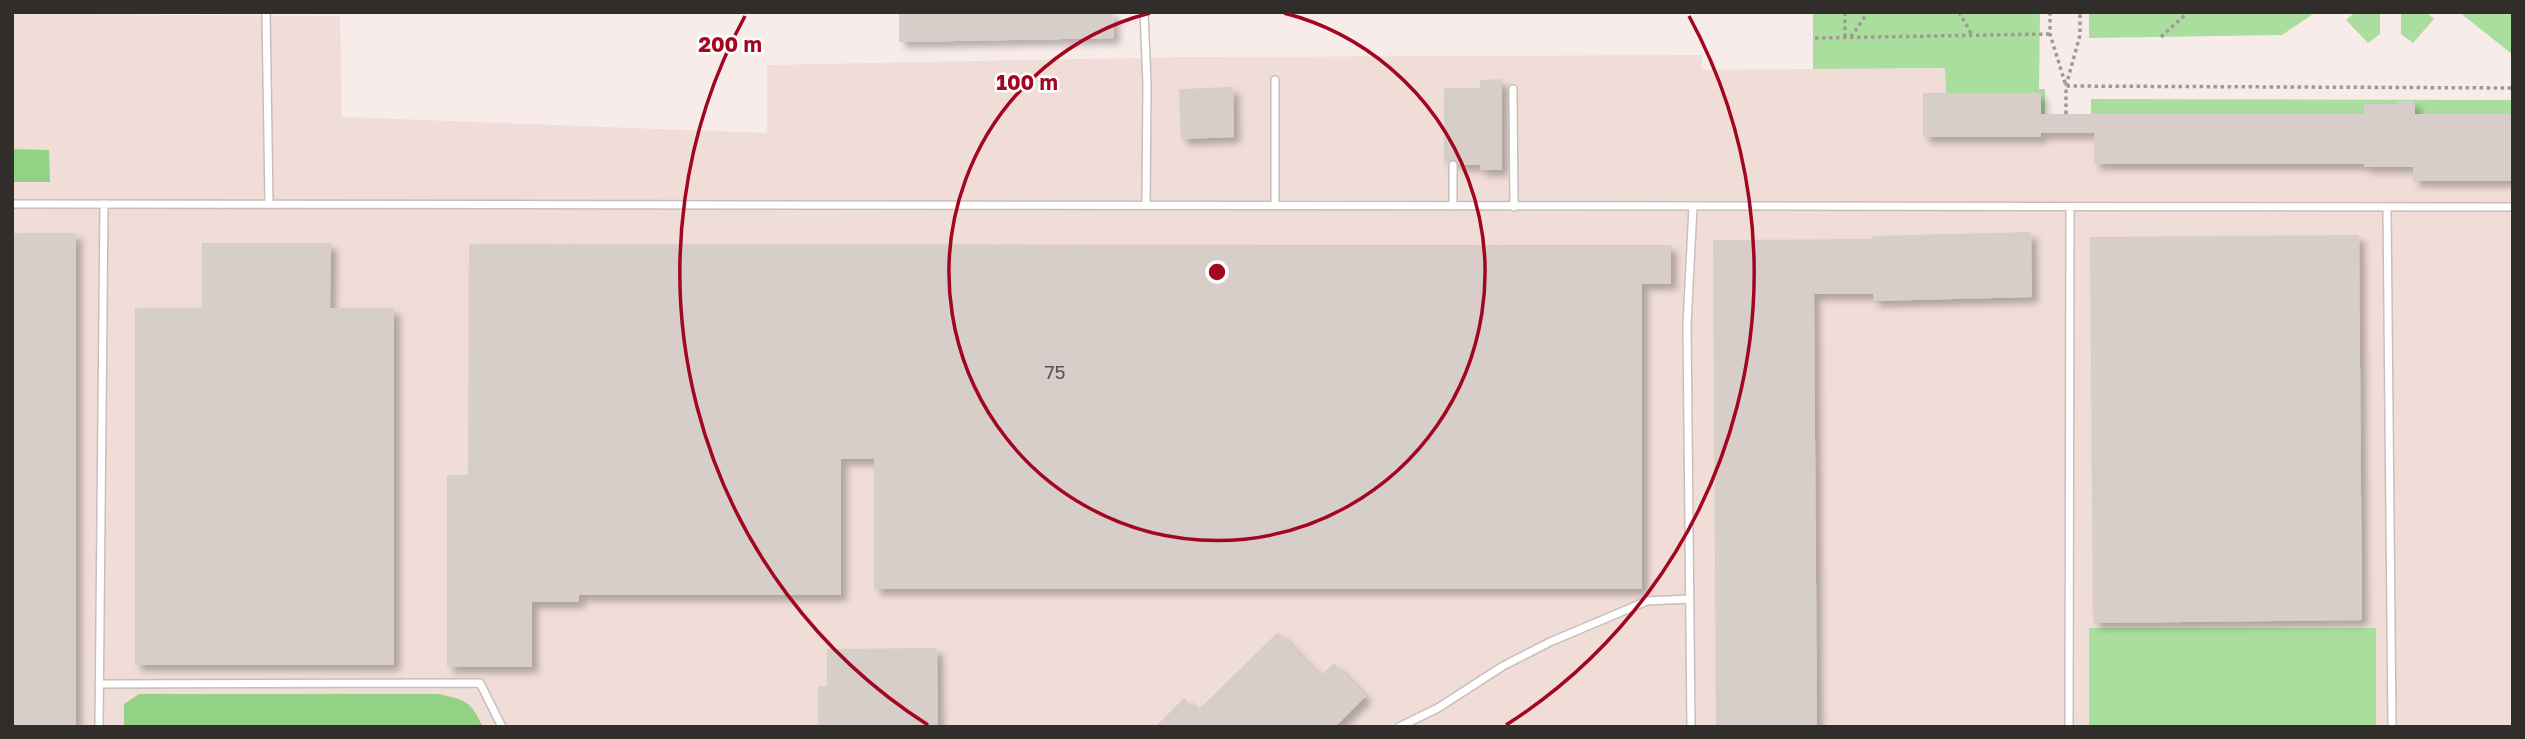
<svg xmlns="http://www.w3.org/2000/svg" width="2525" height="739" font-family="'Golos Text',sans-serif">
<style>
.built{fill:#f0ddd7}
.green{fill:#aade9e}
.forest{fill:#93d285}
.building{fill:#d7cec9;filter:url(#shadow)}
.lines{fill:none;stroke-linecap:round;stroke-linejoin:round}
.lane-casing{stroke:#c8beba;stroke-width:10}
.path{stroke:#a19996;stroke-width:3.5;stroke-dasharray:3.5 3.5;stroke-linecap:butt}
.lane{stroke:#fff;stroke-width:7}
.ring{fill:none;stroke:#a3071f;stroke-width:3.5}
.labels{text-anchor:middle;dominant-baseline:central;stroke-width:5;stroke-linejoin:round;paint-order:stroke}
.number-label{font-size:19px;fill:#5a5552}
.centre{fill:#a3071f;stroke:#fff;stroke-width:3.5}
.ring-label{font-size:21px;text-anchor:middle;font-weight:bold;fill:#a3071f;stroke:#fff;stroke-width:5;stroke-linejoin:round;paint-order:stroke}
</style>
<defs>
<filter id="shadow"><feDropShadow dx="6" dy="6" stdDeviation="3.5" flood-color="#0004"/></filter>
</defs>
<rect width="100%" height="100%" fill="#f7ece9"/>
<path class="built" d="M12,14L340,16L342,117L767,133V65L1186,57L1702,55V70L1945,68L1946,93H2041L2042,114H2364V104H2396L2397,101H2415L2416,114H2513V727H12Z"/>
<path class="green" d="M1813,12H2040L2039,89H2045V114H2041V93H1946L1945,68L1813,69Z
M2089,12H2316L2282,35L2089,38Z
M2355,12H2380V34L2368,43L2346,20Z
M2401,12H2426L2434,19L2413,43L2401,34Z
M2459,12H2513V54H2512Z
M2091,99L2513,100V114H2415V101L2397,102V104L2364,114H2091Z
M2089,628H2376V727H2089Z"/>
<path class="forest" d="M12,149L49,150L50,182H12Z
M139,694H438C466,700 470,700 483,727H124V704Z"/>
<path class="building" d="M899,12H1113L1114,38L899,42Z
M1502,79V170H1480V165H1459L1454,159L1444,165V88H1480V80Z
M1233,87L1234,137L1181,139L1179,89Z
M1923,93H2041V114H2364V104H2397V102L2415,101V114H2513V181H2413V167H2364V164H2094V133H2041V137H1923Z
M2031,232L2032,297L1873,301V294H1814L1817,727H1716L1713,240L1872,239V236Z
M12,233H76V727H12Z
M2359,235L2362,620L2093,623L2090,237Z
M202,243H331L330,308H394V665H135V308H202Z
M469,244L1671,245V284H1642V589H874V459H841V595H579V602H532V667H447V475H468Z
M1278,632L1320,676L1334,663L1366,696L1335,727H1155L1184,698L1197,711Z
M937,648L938,727H818V686H827V649Z"/>
<g class="lines">
<g class="lane-casing">
<path id="lane" d="M266,12L269,203
M1144,12L1147,83L1146,205
M1275,80V205
M1513,89L1514,207
M1453,165V206
M12,204L2513,207
M2387,207L2392,727
M99,684L480,683L502,727
M99,727L104,204
M1399,727L1438,708L1503,666L1550,642L1647,601L1689,599
M1691,727L1687,324L1693,207
M2069,727L2070,208"/>
</g>
<path class="path" d="M1959,12L1972,35
M2050,12V34L2066,86L2513,88
M1845,37V12
M1851,37L1868,12
M2161,37L2188,12
M1815,38L2050,34
M2066,114V86L2080,35V12"/>
<use href="#lane" class="lane"/>
</g>
<g class="ring">
<path d="M1284 13A268 268 0 1 1 1150 13"/>
<path d="M928 725A537 537 0 0 1 745 16M1689 16A537 537 0 0 1 1506 725"/>
</g>
<g class="labels">
<g class="number-label">
<text x="1055" y="371">75</text>
</g>
</g>
<circle cx="1217" cy="272" r="10" class="centre"/>
<g class="ring-label">
<text x="730" y="52">200 m</text>
<text x="1027" y="90">100 m</text>
</g>
<rect width="2525" height="739" fill="none" stroke="#312d2b" stroke-width="28"/>
</svg>
